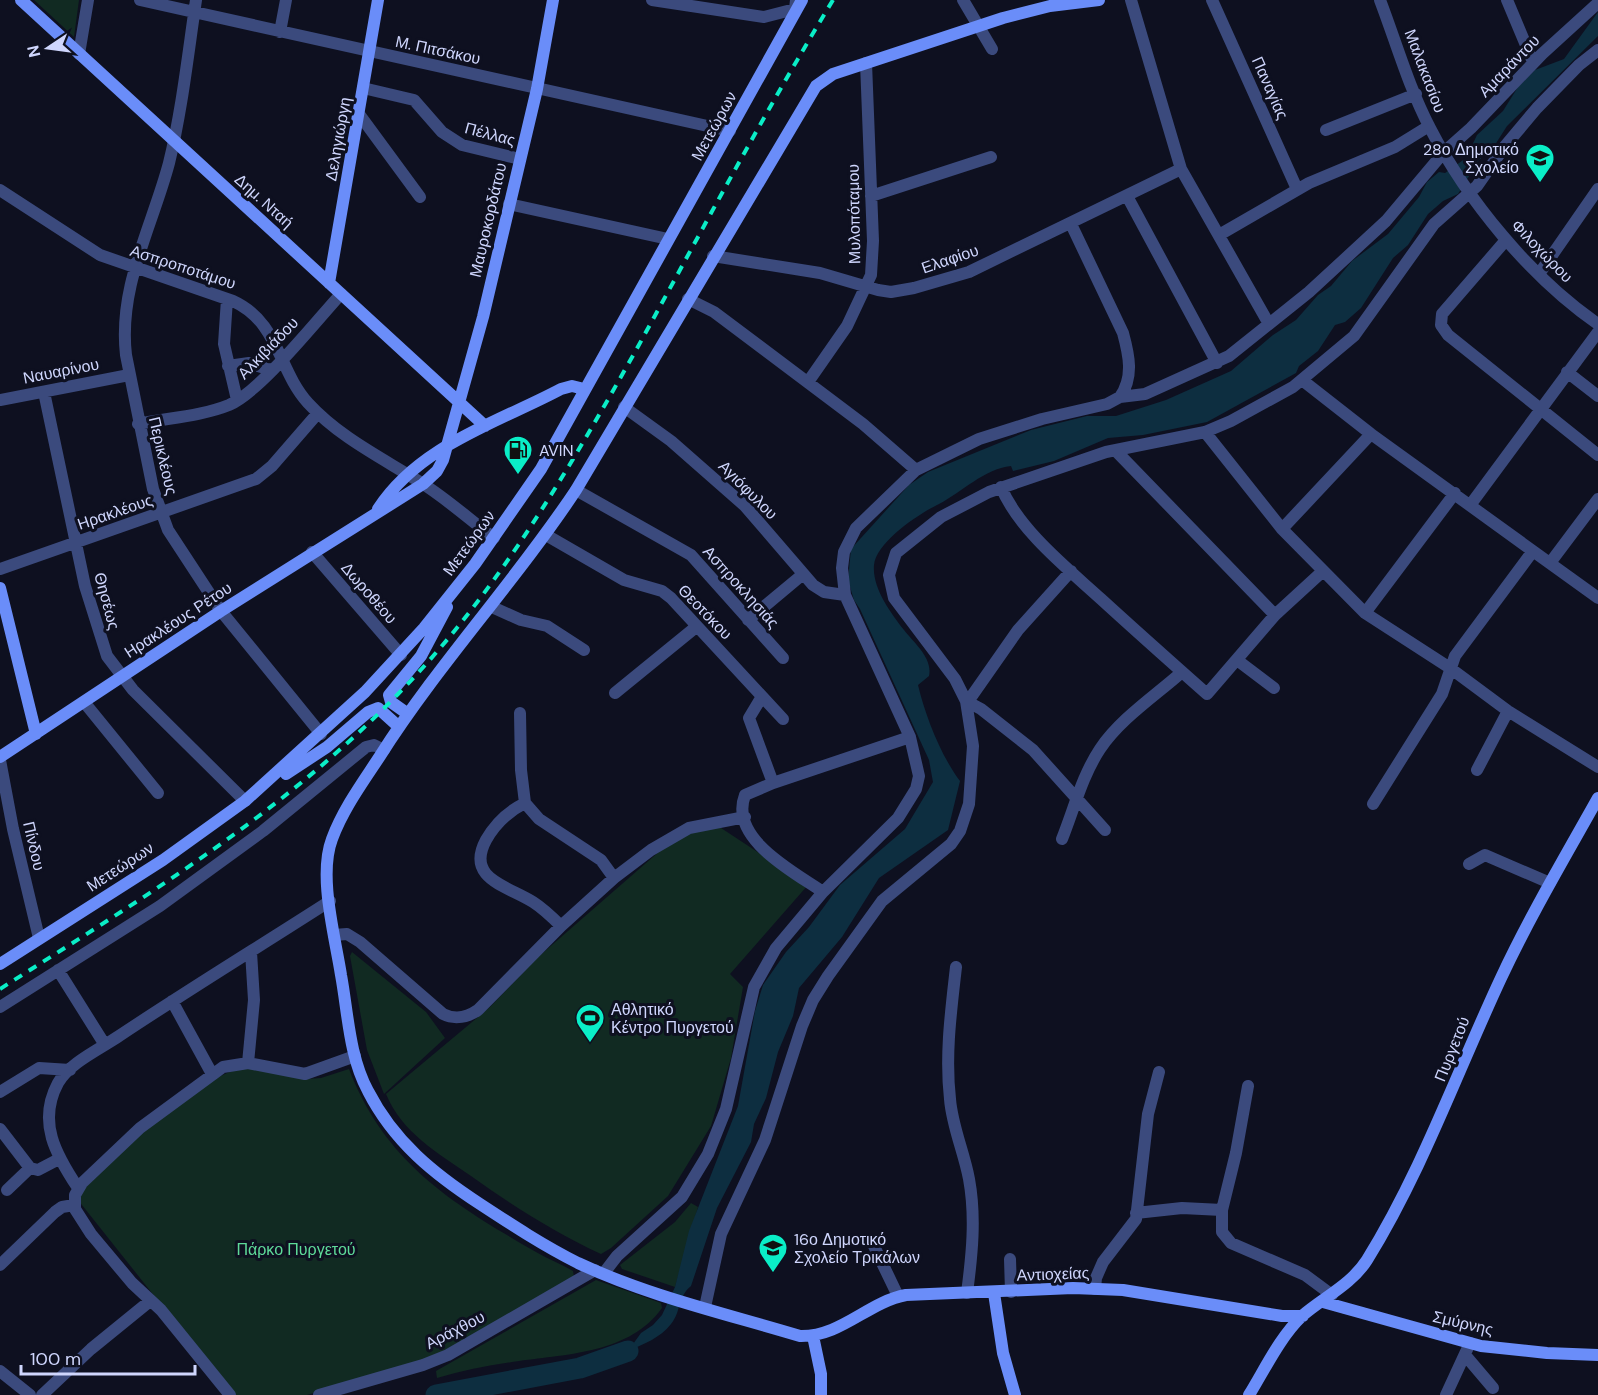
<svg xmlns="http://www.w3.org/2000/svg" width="1598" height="1395" font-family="'DM Sans',sans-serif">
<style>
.green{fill:#112a22}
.water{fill:#0d2e40}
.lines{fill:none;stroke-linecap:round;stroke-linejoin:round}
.river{stroke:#0d2e40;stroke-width:21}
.street{stroke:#3b4a7d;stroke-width:12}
.secondary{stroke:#6a8df9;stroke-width:12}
.rail{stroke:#0aeec7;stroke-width:4;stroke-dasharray:9 8;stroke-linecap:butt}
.labels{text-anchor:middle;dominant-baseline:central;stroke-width:6;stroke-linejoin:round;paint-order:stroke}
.street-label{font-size:16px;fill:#cfd6fd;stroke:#0e1020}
.poi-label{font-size:16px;fill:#cfd6fd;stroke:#0e1020;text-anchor:start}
.park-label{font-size:16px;fill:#5eda99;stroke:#0e1020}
</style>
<rect width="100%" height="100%" fill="#0e1020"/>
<path class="green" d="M34,0H79L74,37Z
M718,826L808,885L730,974L743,987L731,1058L711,1126L668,1196L611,1248L601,1254C554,1232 513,1206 471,1176C438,1153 402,1133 386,1094L490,1007L537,958L661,850L686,832Z
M352,952L426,1012L445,1038L384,1094L367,1050L350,956Z
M245,1067L306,1079L321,1078L349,1069C385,1163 453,1204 536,1252C548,1259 561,1264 573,1271L574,1278L483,1331L429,1358L307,1395H233L78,1200L80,1193C124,1151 186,1082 245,1067Z
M691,1203L698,1207L675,1287L622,1269L620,1265L675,1222Z
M596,1280L661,1303L662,1308C630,1353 568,1354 519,1361C491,1365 464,1370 437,1378L436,1371Z"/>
<path class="water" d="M1598,12V36L1507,126L1493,148L1479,160L1458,194L1443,201L1428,214L1408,245L1393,258L1361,308L1345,322L1335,325L1318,351L1299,366L1296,373L1207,422L1143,435L1108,438L1054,461L1013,471L1011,466C984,469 962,492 939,504C920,513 876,542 874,565C872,588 891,613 904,630C914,643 933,658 929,676L918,685C925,715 941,756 960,781L948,830L879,878L842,937L799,988L793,1016L778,1052L766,1098L754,1124L751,1142L717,1208L691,1286C678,1296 681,1312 671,1324C660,1338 644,1344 628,1351L641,1333L653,1325L662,1315L675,1287L689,1231L738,1106L755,1011L763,985L786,952L809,927L840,885L905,829L933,782L929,760L860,609L854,600L848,580L851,549L909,485L928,472L1031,430L1087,416H1116L1166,400L1231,371L1273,335L1296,320L1318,295L1331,286L1352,261L1388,234L1419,197L1427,182L1439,172L1445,173L1466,158L1477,135L1503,111L1518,87L1535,70L1564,59Z"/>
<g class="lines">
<path class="river" d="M436,1395L580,1368L628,1351"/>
<path class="street" d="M140,0L730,131
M196,0C188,54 182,110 169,163C152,227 118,287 126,355L153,489L168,530L221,611L321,734
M652,0L764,17L795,9L796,0
M963,0L992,49
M1131,0L1181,169L1269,324
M1212,0L1297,189
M1380,0C1396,42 1409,88 1430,128C1467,200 1531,278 1598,324
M1507,0L1533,62
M280,32L286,0
M79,54L88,0
M363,88L414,100L442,132L462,145L520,159
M359,114L420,197
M1326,130L1416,94
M0,190L100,255L233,301C279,322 278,370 308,403C339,437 382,458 420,482C446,498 470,520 494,538
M871,196L991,157
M1127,196L1217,363
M509,204L668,239
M1071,224L1123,333C1129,355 1134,377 1120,397
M1219,235L1309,183L1395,147L1429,126
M1506,240L1442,314L1441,325L1448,335L1598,455
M713,256L820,273L878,290L891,292L914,288L969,272L1181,169
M1539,274L1598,189
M227,299L224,344L237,400
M688,299L714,312L863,424L916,470
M228,366L249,363L271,370
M1567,372L1598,396
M1302,380L1371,434L1598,598
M808,382L847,326L871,275L873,241L866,63
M44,392L85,586L107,656L133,690L245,801
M0,400L129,375
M624,407L671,441L745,506L813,585L824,592L845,595
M138,424C167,418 202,416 229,405C261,391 316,321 341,294
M1205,432L1282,529L1365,613L1450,668L1508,711L1598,767
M1115,450L1275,615
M1001,487C1019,530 1067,568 1101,599C1136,631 1172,663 1207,694L1275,615L1323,571
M576,490L691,555L783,658
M1471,504L1598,332
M1282,529L1371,434
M546,535L624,580L662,591L671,598L783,719
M312,552L401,655
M1550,563L1598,499
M0,569L256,479L272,466L318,413
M492,607L521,620L547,626L584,650
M1365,613L1455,493
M748,620L802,575
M1237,660L1274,688
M615,693L696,627
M761,698L749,718L773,783
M969,700L1018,630L1071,571
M966,701L981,709L1033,750L1105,830
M84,702L158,793
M520,713L521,770L525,803L539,819L601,860L614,878
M0,760L13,829L39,938
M1477,770L1508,711
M525,803C509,811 495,824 486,840C465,879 508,886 533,902C544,909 553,918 561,926
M1373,804L1442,694L1455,656L1533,551
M1062,839C1074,809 1082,776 1100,749C1120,719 1155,696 1182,672
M1469,864L1485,855L1550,883
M823,892C796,873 728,839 745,795L773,783L910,737
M334,935L347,934L360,942L443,1014C455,1020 468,1017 478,1010L561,926L614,878L651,850L689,828L745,817
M956,967C951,1011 945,1055 950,1099C952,1126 964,1152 969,1179C976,1217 972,1255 967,1293
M58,970L105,1045
M172,1001L212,1074
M0,1007L160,906L263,831L366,747L374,745L384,750
M248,1063L254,1000L251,952
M1248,1086L1236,1153L1222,1210V1232L1231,1243L1305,1275L1332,1295
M0,1092L39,1068L70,1070
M0,1129L30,1168L38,1170L59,1159
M78,1188C56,1155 37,1122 58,1083C69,1063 100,1049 119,1036C188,990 260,946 330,901
M7,1190L30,1168
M1136,1213L1182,1208L1222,1210
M873,1244L898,1296
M1010,1259L1011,1292
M0,1265L55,1212L62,1207L74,1205
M604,1273L617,1256L682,1197L708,1154L726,1109L754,987L776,948L823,892L898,818L916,789L919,776L910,737L845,595L842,568L844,552L856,528L916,470L979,439L1042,419L1107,404L1120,397L1145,394L1229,356L1309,292L1386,221L1444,152L1471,128L1542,54L1598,3
M1095,1289L1096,1278L1103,1262L1136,1219L1148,1114L1159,1072
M705,1307L721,1234L765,1140L802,1026L813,1000L828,976L882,901L951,844L960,831L969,804L973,746L966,701L955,679L894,598L889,575L896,553L941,517L989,492L1106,452L1205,432L1231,421L1293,387L1354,336L1434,224L1477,186L1505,146L1537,108L1579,65L1598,50
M1465,1355L1493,1388
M0,1371L30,1395
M42,1395L91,1349L150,1301
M230,1395L161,1310L132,1283L91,1234L75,1209V1195L82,1183L140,1128L223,1067L248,1063L305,1074L355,1056
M319,1395L423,1365L448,1355L595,1270
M1446,1395L1470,1343"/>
<path class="secondary" d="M21,0L485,426
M1099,0L1050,6L1003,18L833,74L816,86L576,490C515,582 439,663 380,756C363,782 343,809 332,839C318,876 335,936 341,975C348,1013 349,1056 368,1091C394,1142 434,1174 480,1204C512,1225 544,1246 578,1263C648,1296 727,1314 800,1336C841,1337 868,1302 906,1295L1073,1288L1123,1290L1282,1316H1303
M329,283L378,0
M378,509C420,445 497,423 561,389L572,386L584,389
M0,588L36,734
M408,714L391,702L389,695L421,656L447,607
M0,757L221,611L423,484L437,471L443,460L483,317L537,89L553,0
M286,774L327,747L368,712L378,708L399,727
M0,964L163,860L245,801L365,692L424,628L475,564L541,469L802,0
M994,1293L1003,1353L1015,1395
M1323,1302L1481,1346L1547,1353L1598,1355
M813,1336L821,1374V1395
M1249,1395C1265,1369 1280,1337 1302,1316C1324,1297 1351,1285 1367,1260C1422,1171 1457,1072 1501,978C1530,916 1565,857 1598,798"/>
<path class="rail" d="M0,989C140,900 282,814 398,694C497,593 566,474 635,352C700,234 763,115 833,0"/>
</g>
<defs>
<g id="school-pin" transform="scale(1.5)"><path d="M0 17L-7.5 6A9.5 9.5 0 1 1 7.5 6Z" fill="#0aeec7" stroke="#0e1020"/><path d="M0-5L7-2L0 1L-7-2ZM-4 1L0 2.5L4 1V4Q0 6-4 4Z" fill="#111"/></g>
<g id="fuel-pin" transform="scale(1.5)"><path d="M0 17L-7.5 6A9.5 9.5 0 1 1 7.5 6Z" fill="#0aeec7" stroke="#0e1020"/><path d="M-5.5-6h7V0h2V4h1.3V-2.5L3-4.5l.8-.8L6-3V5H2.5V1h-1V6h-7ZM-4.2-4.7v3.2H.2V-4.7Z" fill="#111"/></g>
<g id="stadium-pin" transform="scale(1.5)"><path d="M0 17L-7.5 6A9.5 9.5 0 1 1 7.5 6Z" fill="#0aeec7" stroke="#0e1020"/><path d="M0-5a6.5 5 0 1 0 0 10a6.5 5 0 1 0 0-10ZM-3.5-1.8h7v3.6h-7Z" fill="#111"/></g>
</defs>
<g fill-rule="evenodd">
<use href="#school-pin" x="1540" y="158"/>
<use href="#fuel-pin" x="518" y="450"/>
<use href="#stadium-pin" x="590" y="1018"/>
<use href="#school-pin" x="773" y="1248"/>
</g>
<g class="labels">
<g class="street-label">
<text transform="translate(438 50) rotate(12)">Μ. Πιτσάκου</text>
<text transform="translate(1509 66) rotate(-46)">Αμαράντου</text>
<text transform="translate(1425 71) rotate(69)">Μαλακασίου</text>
<text transform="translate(1270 88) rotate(66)">Παναγίας</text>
<text transform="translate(714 126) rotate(-61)">Μετεώρων</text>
<text transform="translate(490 134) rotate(15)">Πέλλας</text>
<text transform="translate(338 139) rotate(-80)">Δεληγιώργη</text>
<text transform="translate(264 201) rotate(42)">Δημ. Νταή</text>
<text transform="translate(854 214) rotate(-91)">Μυλοπόταμου</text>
<text transform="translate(488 220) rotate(-77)">Μαυροκορδάτου</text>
<text transform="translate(1542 251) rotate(46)">Φιλοχώρου</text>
<text transform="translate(950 259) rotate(-19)">Ελαφίου</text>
<text transform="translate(183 267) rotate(18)">Ασπροποτάμου</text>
<text transform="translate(268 348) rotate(-46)">Αλκιβιάδου</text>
<text transform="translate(61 371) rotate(-11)">Ναυαρίνου</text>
<text transform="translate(163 456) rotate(77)">Περικλέους</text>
<text transform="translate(748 490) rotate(45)">Αγιόφυλου</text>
<text transform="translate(115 512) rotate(-19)">Ηρακλέους</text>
<text transform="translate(469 543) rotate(-54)">Μετεώρων</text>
<text transform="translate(741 587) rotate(48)">Ασπροκλησιάς</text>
<text transform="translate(369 593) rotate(49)">Δωροθέου</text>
<text transform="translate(107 601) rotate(75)">Θησέως</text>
<text transform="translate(705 612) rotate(46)">Θεοτόκου</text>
<text transform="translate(178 620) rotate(-33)">Ηρακλέους Ρέτου</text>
<text transform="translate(34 846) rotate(77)">Πίνδου</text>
<text transform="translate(120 867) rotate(-33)">Μετεώρων</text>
<text transform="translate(1452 1049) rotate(-68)">Πυργετού</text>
<text transform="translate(1053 1274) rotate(-2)">Αντιοχείας</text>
<text transform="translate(1463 1323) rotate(13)">Σμύρνης</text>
<text transform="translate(455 1330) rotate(-27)">Αράχθου</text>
</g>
<g class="poi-label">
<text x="1519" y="149" text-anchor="end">28ο Δημοτικό<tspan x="1519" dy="18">Σχολείο</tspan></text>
<text x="539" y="450">AVIN</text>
<text x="611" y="1009">Αθλητικό<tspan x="611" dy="18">Κέντρο Πυργετού</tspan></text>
<text x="794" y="1239">16ο Δημοτικό<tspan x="794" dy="18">Σχολείο Τρικάλων</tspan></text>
</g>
<g class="park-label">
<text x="296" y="1249">Πάρκο Πυργετού</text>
</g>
</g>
<g transform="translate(48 48) rotate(257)" stroke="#0e1020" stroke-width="4.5" paint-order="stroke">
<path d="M0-4.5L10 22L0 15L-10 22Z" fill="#cfd6fd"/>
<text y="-9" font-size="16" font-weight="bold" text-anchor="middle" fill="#cfd6fd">N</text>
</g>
<path d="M21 1365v9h174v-9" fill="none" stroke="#cfd6fd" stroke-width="3"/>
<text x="30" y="1365" font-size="18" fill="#cfd6fd" stroke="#0e1020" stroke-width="4.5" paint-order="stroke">100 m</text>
</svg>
